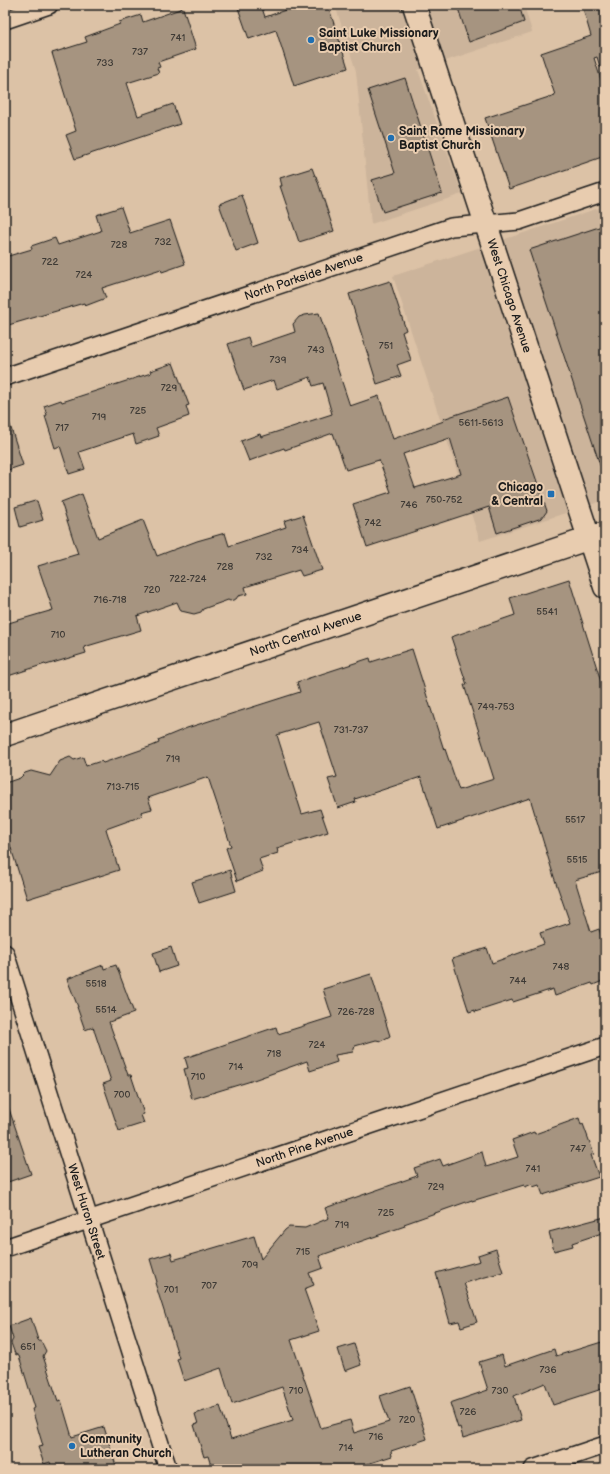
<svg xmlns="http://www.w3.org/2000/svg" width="610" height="1474" font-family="'Balsamiq Sans',sans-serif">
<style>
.built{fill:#ccb49b}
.building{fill:#a69480;stroke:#1c1c1c;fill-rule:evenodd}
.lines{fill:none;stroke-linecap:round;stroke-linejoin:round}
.minor-casing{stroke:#1c1c1c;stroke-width:20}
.tertiary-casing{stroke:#1c1c1c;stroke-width:25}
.secondary-casing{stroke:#1c1c1c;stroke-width:25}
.minor{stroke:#e8ccaf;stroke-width:17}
.tertiary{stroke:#e8ccaf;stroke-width:22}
.secondary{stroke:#e8ccaf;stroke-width:22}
.poi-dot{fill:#1f6fb2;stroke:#e8ccaf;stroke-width:1.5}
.labels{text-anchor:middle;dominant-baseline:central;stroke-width:4;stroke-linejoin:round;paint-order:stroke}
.number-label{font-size:10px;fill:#3e3a35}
.poi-label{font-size:12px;font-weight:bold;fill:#1c1c1c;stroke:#e8ccaf;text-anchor:start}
.street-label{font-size:12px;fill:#1c1c1c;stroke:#e8ccaf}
</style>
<rect width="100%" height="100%" fill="#dcc2a6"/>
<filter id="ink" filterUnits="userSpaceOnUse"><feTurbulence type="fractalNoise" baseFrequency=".025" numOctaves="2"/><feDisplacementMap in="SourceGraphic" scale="8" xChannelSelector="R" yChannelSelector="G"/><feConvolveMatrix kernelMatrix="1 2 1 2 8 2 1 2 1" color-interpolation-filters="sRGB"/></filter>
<g filter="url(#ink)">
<path class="built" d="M335,5H524L532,32L418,70L462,194L371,224L356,71Z
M605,206V500L480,541L393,276Z"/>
<path class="building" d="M237,5H261L265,17L300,5H328L348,68L294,86L276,30L249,39Z
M457,5H519L524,22L469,42Z
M582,5H601L605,20V67H600L597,57L594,58L605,92V156L509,189L485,118L555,95L541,53L591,36Z
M183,8L196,49L158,62L160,67L157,68L159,73L127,83L138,116L173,104L180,124L75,159L66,135L76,131L52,53L87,42L85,37L120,24L119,22L141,15L143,22Z
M405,78L442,193L383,212L372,180L395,173L368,90Z
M312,168L315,176H316L334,231L299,242L280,186H282L280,178Z
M242,195L258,243L236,251L219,204Z
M121,207L130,233L170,220L185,264L162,272L161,269L102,288L106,298L85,306L84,303L5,326V257L32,249L31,246L55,238L58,245L101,231L96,215Z
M605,225V471H602L529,250Z
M390,281L406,330L402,332L411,360L397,365L401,376L377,384L349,294Z
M319,313L350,406L379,396L393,439L444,421L443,419L508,397L547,511L542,518L497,533L489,507L367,547L353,504L391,492L379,460L346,470L333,433L285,450L284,448L249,461L241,441L260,434L261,437L332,414L323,383L313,386L310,377L277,389L274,380L244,390L228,344L248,337L251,347L295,332L293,324L299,317L305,315ZM450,438L461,474L415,488L403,454Z
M173,363L189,405L186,406L189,416L156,428L159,436L136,444L133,434L79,452L85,469L69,474L60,446L55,448L45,416L47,415L44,406L61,400L62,402L151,373L150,371Z
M8,419L23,465L5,471V420Z
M82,494L98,538L143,520L157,556L197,541L225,533L229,546L286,527L284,521L303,515L322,570L302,576L299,570L245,587L247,594L238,596L236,599L230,601L228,600L203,609L201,612L194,614L181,611L177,602L137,616L141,630L84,647L86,653L46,665L45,664L5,677V624L53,610L38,566L78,554L61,502Z
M35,501H37L43,520L20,527L15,507Z
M569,579L605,694V871L575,880L591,932L599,929L605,945V980L593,985L592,983L555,996L553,989L513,1002L512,1000L475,1012V1010L469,1012L452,959L487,948L492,963L544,944L540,933L570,923L554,877L530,798L438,829L421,777L355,799L356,802L338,808L328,779L337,777L319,722L277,735L302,814L320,809L328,832L277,848L278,853L259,859L263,871L237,881L226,848L231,846L208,777L148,798L152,809L141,812L142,816L106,829L119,870L27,899L5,829V783L20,778L25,773L31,771L50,776L60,761L70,757L74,760L83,757L86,766L101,761L103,763L152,746L159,743L158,740L187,728L300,692L297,682L370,658L371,662L412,649L444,750L445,749L459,790L494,779L464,685H467L451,637L515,615L510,598Z
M230,870L236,891L199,903L192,882Z
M171,947L177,966L159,972L153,953Z
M103,965L104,969L116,965L134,1013L109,1022L128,1075H131L144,1114L141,1115L144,1123L119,1131L103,1084L111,1081L93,1027L85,1030L77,1007H78L67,979Z
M371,974L390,1036L381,1041L376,1040L355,1046L353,1052L335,1055L337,1062L310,1071L307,1061L248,1082L192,1099L184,1069L188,1068L185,1058L276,1027L278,1034L332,1017L323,989Z
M8,1106L31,1174L5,1183V1107Z
M579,1118L581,1125L583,1124L594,1154L591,1155L599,1177L543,1195L539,1185L533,1187L532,1184L525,1187L524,1185L472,1201V1200L404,1224L405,1226L319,1256L323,1268L309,1273L314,1285L304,1289L319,1331L291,1340L321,1428L350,1420L354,1433L389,1422L380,1396L410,1386L427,1439L391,1451L392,1456L364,1465L365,1469H212L208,1456L204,1457L194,1425L198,1424L195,1414L220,1406L231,1439L293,1420L282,1387L232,1404L221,1368L184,1381L177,1359L179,1358L155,1283L157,1282L150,1259L171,1253L173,1260L254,1236L261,1259L285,1230L289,1227L305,1228L329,1218L325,1208L417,1176L414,1168L440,1159L443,1166L482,1152L486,1167L518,1157L512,1140L534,1132L535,1134Z
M605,1217V1232L572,1243L573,1246L554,1251L549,1232Z
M496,1249L503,1272L464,1283L477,1322L461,1327L459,1321L450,1323L436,1273L480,1261L478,1255Z
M31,1318L38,1340L42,1343L46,1351L43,1356L58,1401L61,1400L72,1437L104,1427L117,1469H52L50,1462L44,1464L38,1447L43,1446L32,1409L35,1408L19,1356L15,1354L11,1343L13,1339L9,1326Z
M605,1341V1388L553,1405L545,1383L514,1396L521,1420L463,1438L460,1427L458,1428L450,1403L488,1390L479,1362L502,1355L505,1366L554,1349L556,1356Z
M354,1344L361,1365L345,1371L338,1349Z"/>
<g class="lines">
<g class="minor-casing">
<g id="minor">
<path d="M5,20L49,5"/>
<path id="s1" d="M5,377L451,227L519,221L605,192"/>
<path id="s2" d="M5,953L168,1469"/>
<path id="s3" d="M5,1248L605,1046"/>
<path d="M533,1469L605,1445"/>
</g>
</g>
<g class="tertiary-casing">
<g id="tertiary">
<path id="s4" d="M5,735L605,533"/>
</g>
</g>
<g class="secondary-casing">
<g id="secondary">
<path id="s5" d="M414,5L605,587"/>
</g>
</g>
<use href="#minor" class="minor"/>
<use href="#tertiary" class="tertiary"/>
<use href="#secondary" class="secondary"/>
</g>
</g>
<g class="poi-dot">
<circle cx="311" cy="40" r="4"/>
<circle cx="391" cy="138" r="4"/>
<rect x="547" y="490" width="8" height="8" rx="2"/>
<circle cx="72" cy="1446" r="4"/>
</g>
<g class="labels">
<g class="number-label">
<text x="178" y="38">741</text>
<text x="140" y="52">737</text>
<text x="105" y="63">733</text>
<text x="163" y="242">732</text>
<text x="119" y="245">728</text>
<text x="50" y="262">722</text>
<text x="84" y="275">724</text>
<text x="386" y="346">751</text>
<text x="316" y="350">743</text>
<text x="278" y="360">739</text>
<text x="169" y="388">729</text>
<text x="138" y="411">725</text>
<text x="99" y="417">719</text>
<text x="481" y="423">5611-5613</text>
<text x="62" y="428">717</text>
<text x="444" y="500">750-752</text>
<text x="409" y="505">746</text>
<text x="373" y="523">742</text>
<text x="300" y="550">734</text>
<text x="264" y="557">732</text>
<text x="225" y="567">728</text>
<text x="188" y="579">722-724</text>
<text x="152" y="590">720</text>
<text x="110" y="600">716-718</text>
<text x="547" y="612">5541</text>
<text x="58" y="635">710</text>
<text x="496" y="707">749-753</text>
<text x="351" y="730">731-737</text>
<text x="173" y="759">719</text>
<text x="123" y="787">713-715</text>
<text x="575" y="820">5517</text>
<text x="577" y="860">5515</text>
<text x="561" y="967">748</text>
<text x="518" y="981">744</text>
<text x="96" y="984">5518</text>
<text x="106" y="1010">5514</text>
<text x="356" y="1012">726-728</text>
<text x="317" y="1045">724</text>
<text x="274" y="1054">718</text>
<text x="236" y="1067">714</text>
<text x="198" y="1077">710</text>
<text x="122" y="1095">700</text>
<text x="578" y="1149">747</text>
<text x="533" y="1169">741</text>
<text x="436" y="1187">729</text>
<text x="386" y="1213">725</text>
<text x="342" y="1225">719</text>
<text x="303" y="1252">715</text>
<text x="250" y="1265">709</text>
<text x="209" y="1286">707</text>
<text x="171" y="1290">701</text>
<text x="28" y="1347">651</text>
<text x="548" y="1370">736</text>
<text x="296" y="1391">710</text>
<text x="500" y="1391">730</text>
<text x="468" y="1412">726</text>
<text x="407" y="1420">720</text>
<text x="376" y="1437">716</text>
<text x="346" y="1448">714</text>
</g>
<g class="poi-label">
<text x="319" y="33">Saint Luke Missionary<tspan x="319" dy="14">Baptist Church</tspan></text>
<text x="399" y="131">Saint Rome Missionary<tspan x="399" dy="14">Baptist Church</tspan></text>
<text x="543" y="487" text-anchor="end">Chicago<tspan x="543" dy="14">&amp; Central</tspan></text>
<text x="80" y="1439">Community<tspan x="80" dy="14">Lutheran Church</tspan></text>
</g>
<g class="street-label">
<text stroke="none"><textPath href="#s1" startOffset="315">North Parkside Avenue</textPath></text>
<text stroke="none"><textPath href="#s5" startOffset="306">West Chicago Avenue</textPath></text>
<text stroke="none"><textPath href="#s4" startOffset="317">North Central Avenue</textPath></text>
<text stroke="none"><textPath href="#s3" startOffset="316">North Pine Avenue</textPath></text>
<text stroke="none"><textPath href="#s2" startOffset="271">West Huron Street</textPath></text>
</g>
</g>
<rect width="610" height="1474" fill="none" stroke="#e8ccaf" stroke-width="20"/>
<rect x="10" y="10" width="590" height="1454" fill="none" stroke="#1c1c1c" stroke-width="1.5" filter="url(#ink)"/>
</svg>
